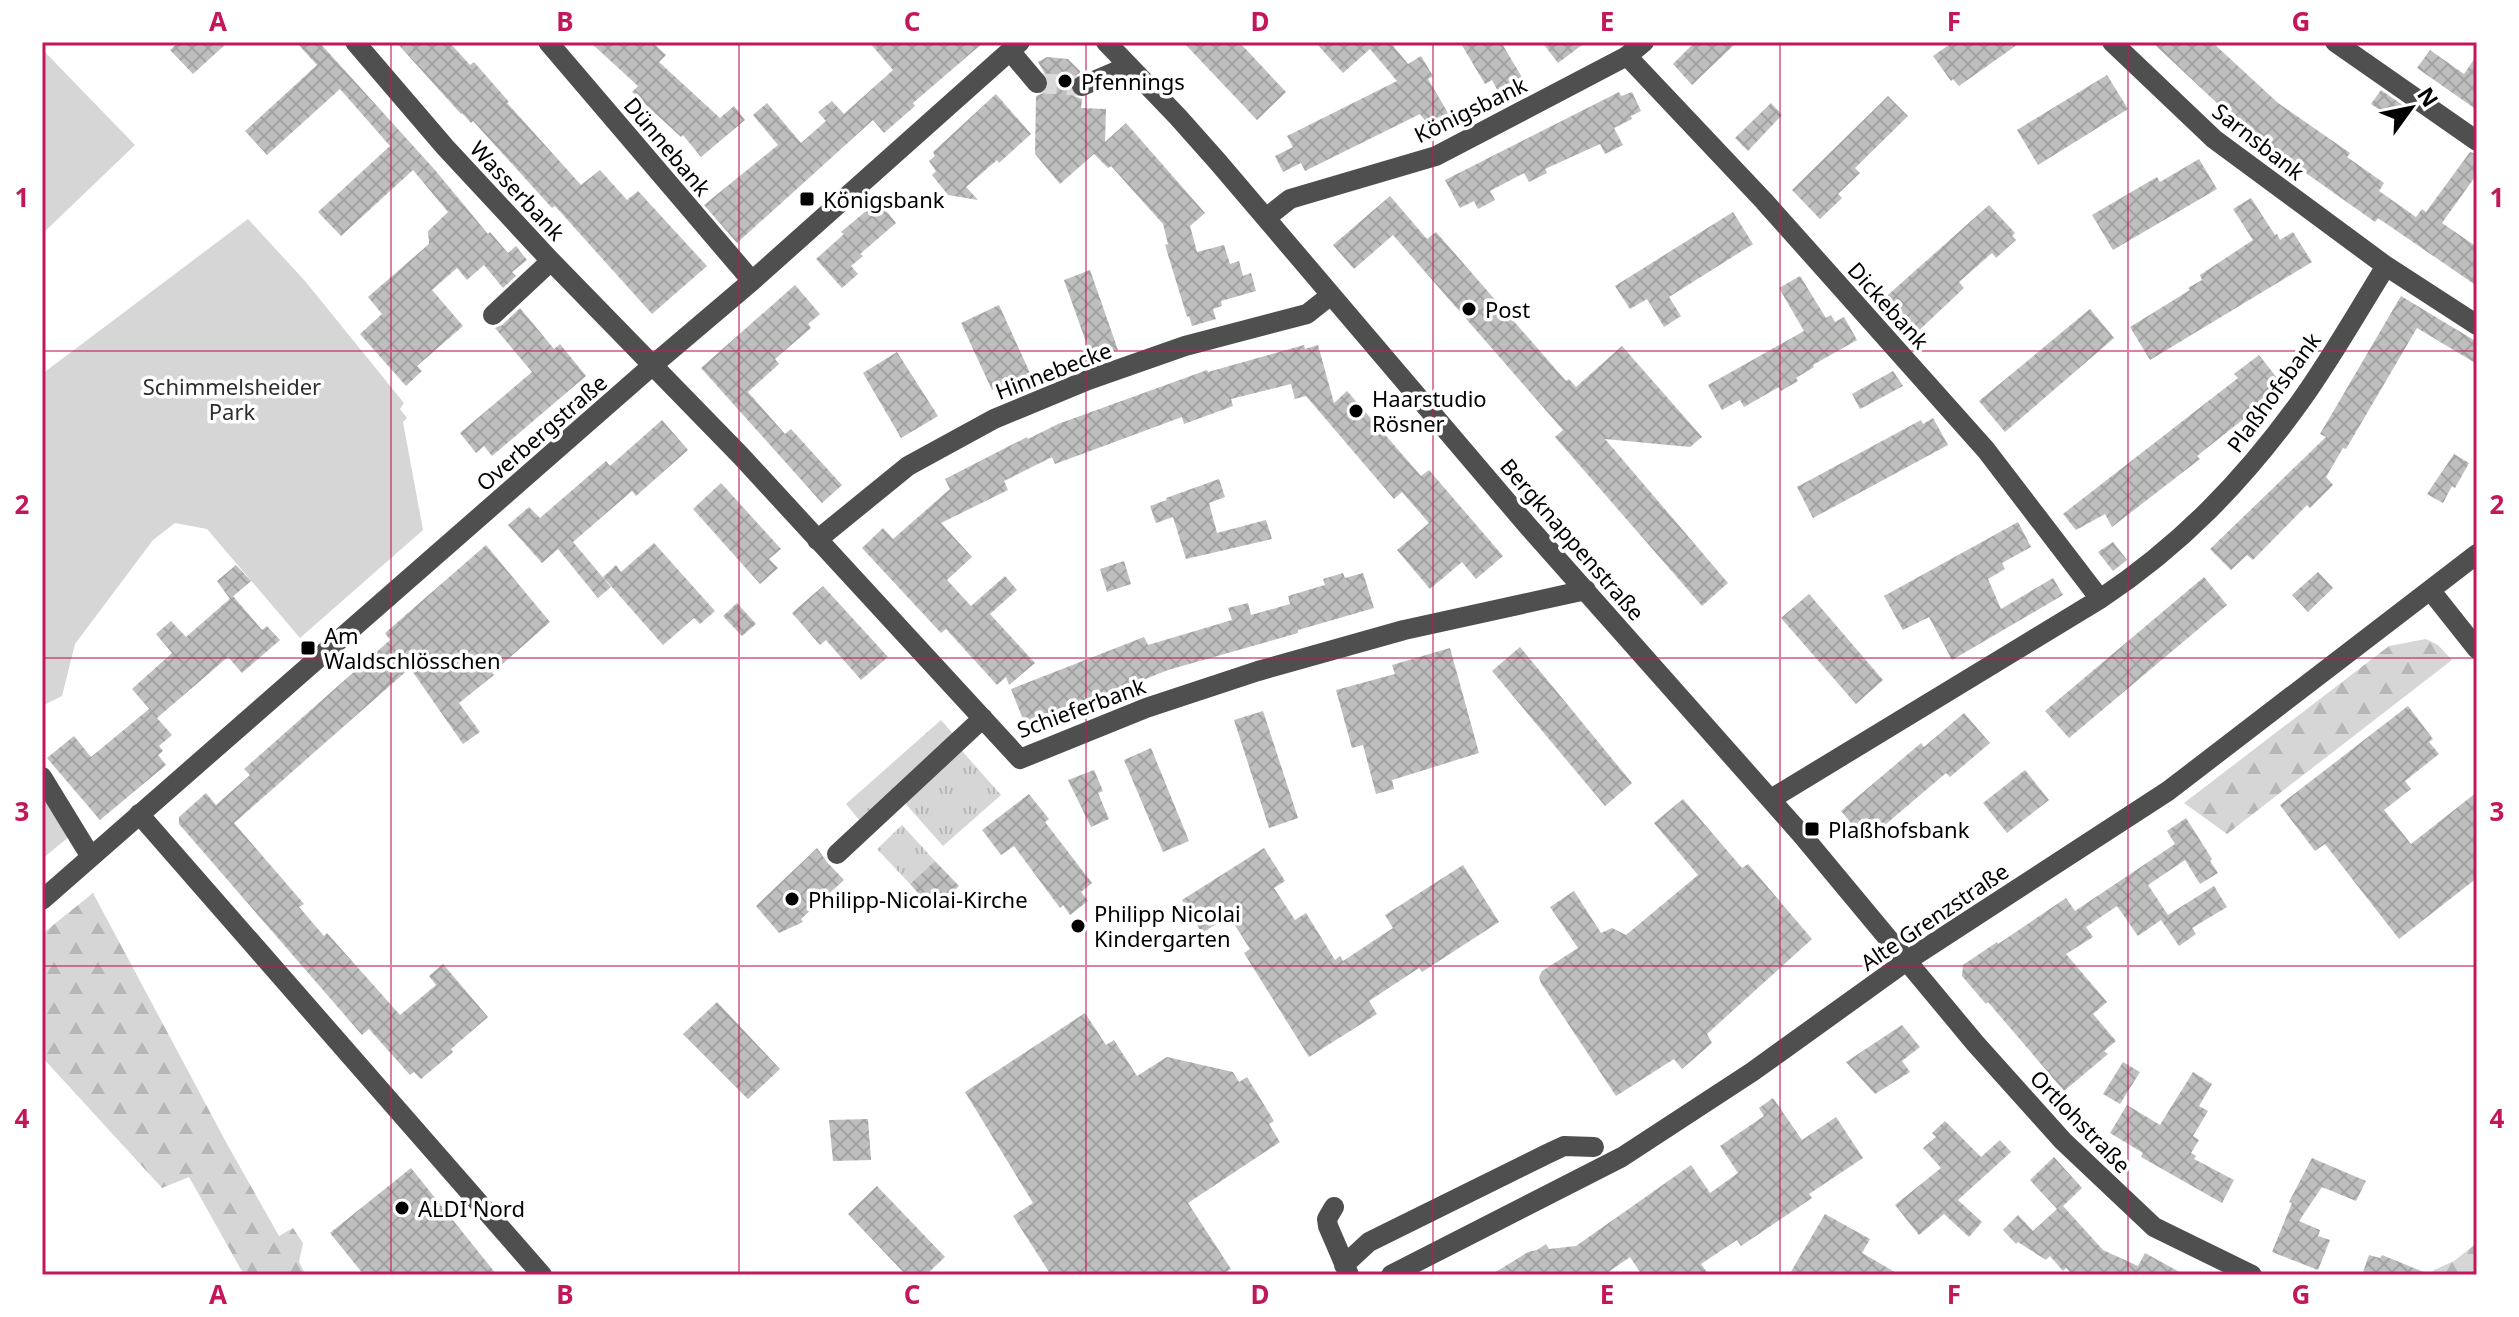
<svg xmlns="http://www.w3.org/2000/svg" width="2519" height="1317" font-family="'Noto Sans',sans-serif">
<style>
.grass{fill:url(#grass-tufts)}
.forest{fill:url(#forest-firs)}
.green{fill:#d6d6d6}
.building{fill:url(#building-cross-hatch)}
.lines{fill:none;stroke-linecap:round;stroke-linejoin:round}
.minor-tunnel{stroke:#d9d9d9;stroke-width:20;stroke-dasharray:20 10;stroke-linecap:butt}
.minor{stroke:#4f4f4f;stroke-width:20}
.grid{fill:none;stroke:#c2185b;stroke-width:2;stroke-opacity:0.55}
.poi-dot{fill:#000;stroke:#fff;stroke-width:3}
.labels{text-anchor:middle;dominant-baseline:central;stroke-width:7;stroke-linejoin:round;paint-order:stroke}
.poi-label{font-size:22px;fill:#000;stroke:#fff;text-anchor:start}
.street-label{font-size:22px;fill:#000;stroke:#fff}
.park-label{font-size:22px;fill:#2d2d2d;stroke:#fff}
.neatline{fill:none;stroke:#c2185b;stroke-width:3}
.grid-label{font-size:26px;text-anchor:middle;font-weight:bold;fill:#c2185b}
</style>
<defs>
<pattern id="grass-tufts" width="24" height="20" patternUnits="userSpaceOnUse" patternTransform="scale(2)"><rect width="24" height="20" fill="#d6d6d6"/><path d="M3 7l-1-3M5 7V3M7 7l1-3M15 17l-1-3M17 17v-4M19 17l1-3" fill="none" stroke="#b6b6b6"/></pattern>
<pattern id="forest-firs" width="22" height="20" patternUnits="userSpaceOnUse" patternTransform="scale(2)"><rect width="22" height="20" fill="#d6d6d6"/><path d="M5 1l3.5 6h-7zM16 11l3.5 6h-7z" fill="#b6b6b6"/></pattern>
<pattern id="building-cross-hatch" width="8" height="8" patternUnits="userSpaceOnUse" patternTransform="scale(2)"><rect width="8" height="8" fill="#bfbfbf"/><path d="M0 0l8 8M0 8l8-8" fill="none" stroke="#a2a2a2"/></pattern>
</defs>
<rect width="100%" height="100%" fill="#fff"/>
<path class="grass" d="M941,720L955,736L860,821L846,804Z
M962,751L1001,795L943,846L904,802Z
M902,825L935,861L910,884L877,849Z"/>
<path class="forest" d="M2426,639L2438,645L2452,660L2227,834L2184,803L2389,646Z
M93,893L227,1144L279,1236L293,1228L303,1243L299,1262L306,1275H244L189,1177L162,1188L42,1057V934Z
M2477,1243V1275H2431L2434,1270L2454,1261Z"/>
<path class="green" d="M42,49L135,145L42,234Z
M248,219L305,281L404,403L400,409L407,418L403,422L423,530L300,638L207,529L175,523L153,540L75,644L62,696L42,706V374Z
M42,777L76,831L42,859Z"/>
<path class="building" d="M179,42H228L193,74L170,50Z
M296,42H319L435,170L488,234L490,232L508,253L516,246L527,260L512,272L516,276L503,288L484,265L467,280L457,268L432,290L463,326L417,366L422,371L406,386L360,334L382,314L368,297L429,244L428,231L448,212L413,170L341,236L318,212L390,146L340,89L267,155L245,131L317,65Z
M396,42H449L470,65L474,62L509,102L507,103L581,185L600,170L627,200L638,191L707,266L652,314L555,206L552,208L473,121L471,123L462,113L461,114Z
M590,42H652L666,55L659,62L720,118L734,106L745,120L701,157L683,135L681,137L632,92L638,86Z
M869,42H984L913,103L915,106L884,133L873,120L737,243L704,205L778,145L753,115L767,103L801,143L826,121L818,112L832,101L844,114L893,70Z
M1183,42H1239L1286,92L1257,120Z
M1315,42H1390L1408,64L1421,56L1433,76L1428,79L1451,118L1432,130L1420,114L1305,171L1301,163L1283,172L1275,156L1293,147L1287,136L1397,81L1370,49L1343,73Z
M1460,42H1501L1523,79L1499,93L1492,80L1485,84Z
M1542,42H1586L1558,63Z
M1695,42H1737L1692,85L1673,64Z
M1953,42H2021L1959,86L1953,79L1951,81L1933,56Z
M2152,42H2212L2278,103L2350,153L2347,157L2384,183L2379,191L2416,217L2422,209L2426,212L2470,152L2477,154V174L2442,223L2477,247V286L2378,218L2375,222L2269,147L2238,117L2235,120Z
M2430,50L2464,74L2477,55V110L2417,68Z
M1047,57L1068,59L1081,72L1072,78L1069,85L1074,96L1082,99L1081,108L1106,109L1105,142L1126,123L1205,213L1190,226L1197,252L1224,245L1230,264L1239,261L1243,276L1251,273L1256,291L1221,301L1222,306L1213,309L1216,319L1192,326L1189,316L1187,317L1165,245L1168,244L1163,224L1111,166L1108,168L1094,154L1060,184L1035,154L1036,96L1046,92L1050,82L1038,62Z
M2107,75L2128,109L2038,165L2017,130Z
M2381,90L2414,113L2404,126L2371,104Z
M1619,92L1621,96L1632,92L1641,111L1631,116L1632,119L1614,128L1623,145L1605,154L1600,144L1545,169L1547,173L1529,182L1524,173L1490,191L1495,200L1478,209L1474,201L1460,208L1445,180Z
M996,94L1031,134L999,163L997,160L966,187L978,200L948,195L932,175L936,171L929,161L935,156L933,152Z
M1888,96L1908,116L1855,168L1860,173L1838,194L1842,198L1820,219L1792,190Z
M1771,103L1782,115L1748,151L1735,138Z
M2199,159L2217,189L2113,250L2092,215L2157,177L2160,182Z
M1390,196L1427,239L1436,232L1566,381L1569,379L1576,387L1622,346L1702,437L1690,447L1605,439L1728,583L1702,606L1555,437L1563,430L1393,235L1354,269L1333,245Z
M2251,198L2275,235L2277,234L2280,240L2293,232L2312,262L2150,360L2130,327L2190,290L2188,288L2202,280L2200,275L2253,240L2233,209Z
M878,201L896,223L860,254L863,256L851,266L858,274L842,288L816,259L844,234L841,232Z
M1989,205L2015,233L2012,236L2016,240L1996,258L1992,253L1959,282L1964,288L1912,337L1880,302Z
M1733,212L1753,244L1669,297L1681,316L1664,327L1647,299L1630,309L1615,286Z
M1090,270L1118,350L1092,359L1064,280Z
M1800,276L1826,318L1831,315L1835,322L1844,317L1857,340L1813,365L1814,367L1796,378L1798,381L1781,391L1779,387L1744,407L1740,400L1722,410L1708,385L1804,331L1779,288Z
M795,285L820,314L808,324L811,328L775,359L779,364L748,392L785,434L791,429L842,485L822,503L701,368Z
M2401,296L2477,342V364L2417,328L2346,449L2343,448L2326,477L2333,485L2310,508L2307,505L2253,560L2247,555L2231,570L2210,549L2326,437L2320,434Z
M999,305L1030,373L1014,381L1018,390L1001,397L997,388L992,390L961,323Z
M520,308L554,349L560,344L586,376L492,456L484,446L476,453L460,433L532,372L495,328L502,325Z
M2090,309L2114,338L2005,432L1979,401Z
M1304,345L1305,349L1318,345L1334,403L1347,391L1421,476L1429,470L1503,556L1476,579L1462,562L1430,589L1397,550L1429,523L1402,492L1394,499L1306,396L1295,399L1291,384L1231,399L1233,406L1184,424L1182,417L1055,464L1052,457L1004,481L1008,490L941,523L972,557L947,580L971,606L1005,576L1017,590L990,614L1035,663L1009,685L1006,677L997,685L946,629L941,633L862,548L883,528L893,539L950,489L945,479L1027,437L1028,439L1058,424L1207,370L1208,372Z
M897,352L938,416L901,438L863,373Z
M2259,355L2281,383L2257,403L2260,406L2197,456L2200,459L2112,527L2105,514L2076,530L2063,514L2238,378L2234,374Z
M1893,371L1903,386L1860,409L1852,394Z
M1933,418L1948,445L1813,518L1797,487L1921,420L1923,424Z
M662,420L688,450L636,496L632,491L573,542L611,587L598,598L558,549L542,563L508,525L529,507L540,518L606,461L610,466Z
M2454,454L2469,463L2455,488L2452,486L2443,503L2427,494Z
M1219,479L1225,497L1209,503L1217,533L1266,520L1272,539L1186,559L1173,517L1156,523L1150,506L1167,500L1166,498Z
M721,483L781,549L769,559L778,568L760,584L693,509Z
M2018,522L2031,547L2002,563L2005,569L1988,579L2001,609L2053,578L2063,595L1952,660L1929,617L1903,630L1884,596Z
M2113,542L2127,560L2113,571L2098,552Z
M654,543L715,611L700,624L694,618L663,645L603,577L616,565L621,572Z
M486,545L550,622L492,673L494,675L459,703L480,732L463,744L410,668L234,823L304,904L299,907L324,936L327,933L400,1015L436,985L429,976L443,964L488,1017L451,1049L453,1052L421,1079L414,1072L410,1075L369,1029L362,1035L186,832L179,824V817L206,793L216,805L250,775L244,769L390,640L385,633Z
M1124,561L1131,584L1107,592L1100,569Z
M236,565L251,581L230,599L217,581Z
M2318,572L2333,588L2308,612L2292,595Z
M1343,573L1345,578L1363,573L1374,608L1298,630V633L1168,670L1026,727L1011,689L1144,637L1148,645L1232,620L1228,608L1248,603L1251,615L1290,604L1288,596L1325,585L1323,579Z
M2204,577L2227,605L2069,738L2045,711Z
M823,586L888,657L861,680L826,640L820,645L792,613Z
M1809,594L1883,680L1856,704L1781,618Z
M233,596L262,630L267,626L280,640L242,673L228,657L157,718L132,689L172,653L156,634L171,621L186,637Z
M737,603L756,624L742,636L723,616Z
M1520,647L1632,783L1605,806L1492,671Z
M1450,648L1479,753L1392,780L1394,789L1376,794L1363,745L1352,748L1336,690L1395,674L1392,665Z
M2408,706L2433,739L2429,742L2439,754L2405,781L2411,789L2384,810L2411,844L2477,792V878L2399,939L2325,844L2315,851L2280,805Z
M149,709L172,735L159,746L163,751L158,755L166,765L100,820L47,758L74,736L91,757Z
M1263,711L1298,818L1269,828L1234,720Z
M1964,713L1990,743L1950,777L1946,773L1866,841L1841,811L1921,743L1924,747Z
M1151,748L1189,841L1163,852L1124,760Z
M1094,770L1103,791L1098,793L1109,819L1091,827L1068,780Z
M2025,770L2049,800L2007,833L1983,803Z
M1029,794L1049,819L1045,822L1092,883L1081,892L1088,901L1070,915L1063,905L1060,908L1014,846L1001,855L982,830Z
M1683,799L1742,868L1748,864L1812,939L1707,1034L1712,1043L1682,1069L1674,1059L1616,1096L1541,983L1539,977L1542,971L1578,948L1550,907L1574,891L1601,933L1612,928L1626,935L1698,875L1654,823Z
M2186,818L2212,859L2210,861L2218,873L2200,884L2185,860L2148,885L2168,915L2214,886L2227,907L2192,928L2196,934L2179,946L2161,920L2138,936L2117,906L2086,927L2093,937L2066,954L2107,1002L2093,1014L2116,1041L2104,1051L2108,1054L2064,1091L1988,1002L1986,1004L1962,976L1963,965L1997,942L1998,944L2066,898L2075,911L2175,844L2167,831Z
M817,848L827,862L844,880L801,919L803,922L779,933L756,906Z
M1264,848L1285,881L1274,888L1295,920L1306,913L1335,960L1340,956L1343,961L1393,928L1385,915L1463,865L1499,922L1422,972L1419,968L1369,1001L1377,1014L1309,1057L1244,953L1250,949L1229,916L1202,933L1182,900Z
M935,861L959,886L933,910L910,884Z
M717,1002L780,1069L748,1099L683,1034Z
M1085,1013L1106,1045L1114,1040L1137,1076L1167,1057L1233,1072L1239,1082L1247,1077L1274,1121L1269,1124L1280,1142L1188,1203L1231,1269L1222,1275H1051L1013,1216L1033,1203L965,1092Z
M1902,1025L1920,1047L1902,1061L1910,1072L1875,1094L1846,1062Z
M2123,1062L2140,1072L2120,1104L2103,1094Z
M2193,1072L2212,1084L2199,1106L2208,1111L2193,1136L2199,1140L2191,1153L2196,1156L2194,1159L2234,1180L2222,1203L2141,1157L2143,1153L2110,1133L2127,1105L2160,1125Z
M1773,1098L1802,1140L1836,1117L1863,1158L1809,1194L1812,1198L1741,1246L1737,1240L1701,1264L1709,1275H1642L1630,1257L1604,1275H1491L1528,1252L1537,1250L1546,1244L1549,1249L1576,1246L1691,1165L1710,1193L1738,1173L1720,1146L1764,1116L1759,1108Z
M868,1119L871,1160L833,1161L829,1120Z
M1945,1121L1981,1157L2000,1140L2011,1152L1958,1200L1982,1222L1969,1237L1944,1214L1919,1235L1895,1205L1941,1168L1923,1148L1936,1137L1932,1133Z
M2054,1157L2082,1188L2063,1206L2103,1250L2138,1266L2145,1253L2185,1275H2073L2066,1268L2063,1271L2050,1256L2046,1260L2018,1242L2016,1244L2003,1230L2018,1215L2033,1231L2057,1209L2030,1180Z
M2312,1158L2366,1181L2356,1201L2322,1187L2299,1221L2320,1230L2318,1236L2330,1240L2318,1270L2272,1252L2292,1203L2289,1202Z
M411,1168L497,1275H364L330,1233Z
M877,1186L945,1257L926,1275H906L848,1214Z
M1825,1214L1870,1239L1862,1253L1900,1275H1789Z
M2369,1255L2380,1258L2382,1255L2431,1275H2362Z"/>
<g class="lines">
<path class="minor-tunnel" d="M1037,83L1082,86"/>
<path class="minor" d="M355,42L445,147L551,261L741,456L1020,759L1146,708L1258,671L1404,630L1586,590
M548,42L752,281
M1106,42L1178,117L1218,162L1527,525L1802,835L1975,1043L2063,1141L2154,1227L2252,1275
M2112,42L2214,139L2386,266L2477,325
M2335,42L2477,141
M1010,51L1037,83
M1627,56L1764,201L1986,450L2100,599
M1082,86L1129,66
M1266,218L1290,199L1436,156L1627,56L1644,42
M493,315L551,261
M817,540L908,466L994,419L1088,380L1185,346L1307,314L1331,295
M2431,591L2477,649
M42,777L91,857
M1771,799L2100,599C2181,545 2243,481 2300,402C2331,359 2358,311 2386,266
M139,814L542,1275
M837,854L983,718
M42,900L653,365L752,281L1020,42
M1334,1207L1327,1219L1328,1226L1349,1275
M1344,1265L1369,1242L1547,1154L1564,1146L1594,1147
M1391,1275L1622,1157L1752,1072L1908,960L2168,791L2477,554"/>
</g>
<path class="grid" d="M391,42V1275M739,42V1275M1086,42V1275M1433,42V1275M1780,42V1275M2128,42V1275M42,351H2477M42,658H2477M42,966H2477"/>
<g class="poi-dot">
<circle cx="1065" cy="81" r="8"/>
<rect x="799" y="191" width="16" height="16" rx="4"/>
<circle cx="1469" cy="309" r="8"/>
<circle cx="1356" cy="411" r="8"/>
<rect x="300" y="640" width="16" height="16" rx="4"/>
<rect x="1804" y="821" width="16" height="16" rx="4"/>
<circle cx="792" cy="899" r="8"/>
<circle cx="1078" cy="926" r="8"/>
<circle cx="402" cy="1208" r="8"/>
</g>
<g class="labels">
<g class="poi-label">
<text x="1081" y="81">Pfennings</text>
<text x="823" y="199">Königsbank</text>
<text x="1485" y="309">Post</text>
<text x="1372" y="398">Haarstudio<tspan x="1372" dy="25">Rösner</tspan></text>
<text x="324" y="635">Am<tspan x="324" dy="25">Waldschlösschen</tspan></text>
<text x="1828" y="829">Plaßhofsbank</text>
<text x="808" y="899">Philipp-Nicolai-Kirche</text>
<text x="1094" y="913">Philipp Nicolai<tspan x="1094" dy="25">Kindergarten</tspan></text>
<text x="418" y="1208">ALDI Nord</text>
</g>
<g class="street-label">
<text transform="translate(1470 109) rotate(-26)">Königsbank</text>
<text transform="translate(2259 141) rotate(38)">Sarnsbank</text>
<text transform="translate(668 146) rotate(50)">Dünnebank</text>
<text transform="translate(518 190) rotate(47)">Wasserbank</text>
<text transform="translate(1889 305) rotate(48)">Dickebank</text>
<text transform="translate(1053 370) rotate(-21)">Hinnebecke</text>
<text transform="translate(2273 392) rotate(-54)">Plaßhofsbank</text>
<text transform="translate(541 432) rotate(-41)">Overbergstraße</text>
<text transform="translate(1573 539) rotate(49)">Bergknappenstraße</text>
<text transform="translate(1081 707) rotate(-20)">Schieferbank</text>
<text transform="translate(1934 916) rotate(-34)">Alte Grenzstraße</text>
<text transform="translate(2081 1121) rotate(46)">Ortlohstraße</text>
</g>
<g class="park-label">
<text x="232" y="386">Schimmelsheider<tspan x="232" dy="25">Park</tspan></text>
</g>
</g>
<rect width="2519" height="1317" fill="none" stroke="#ffffff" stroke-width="88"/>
<g transform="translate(2411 108) rotate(57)" stroke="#ffffff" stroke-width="6" paint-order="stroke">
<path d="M0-6L14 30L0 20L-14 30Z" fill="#000000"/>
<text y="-12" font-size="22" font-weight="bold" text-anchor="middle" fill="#000000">N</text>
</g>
<rect x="44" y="44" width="2431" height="1229" class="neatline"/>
<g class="grid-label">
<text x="218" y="31">A</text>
<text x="565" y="31">B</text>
<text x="912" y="31">C</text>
<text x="1260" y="31">D</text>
<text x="1607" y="31">E</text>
<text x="1954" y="31">F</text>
<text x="2301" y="31">G</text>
<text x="22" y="207">1</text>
<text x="2497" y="207">1</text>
<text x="22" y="514">2</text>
<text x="2497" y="514">2</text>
<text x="22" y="821">3</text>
<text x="2497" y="821">3</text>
<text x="22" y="1128">4</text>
<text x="2497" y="1128">4</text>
<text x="218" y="1304">A</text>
<text x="565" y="1304">B</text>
<text x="912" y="1304">C</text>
<text x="1260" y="1304">D</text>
<text x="1607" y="1304">E</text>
<text x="1954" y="1304">F</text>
<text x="2301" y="1304">G</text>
</g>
</svg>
